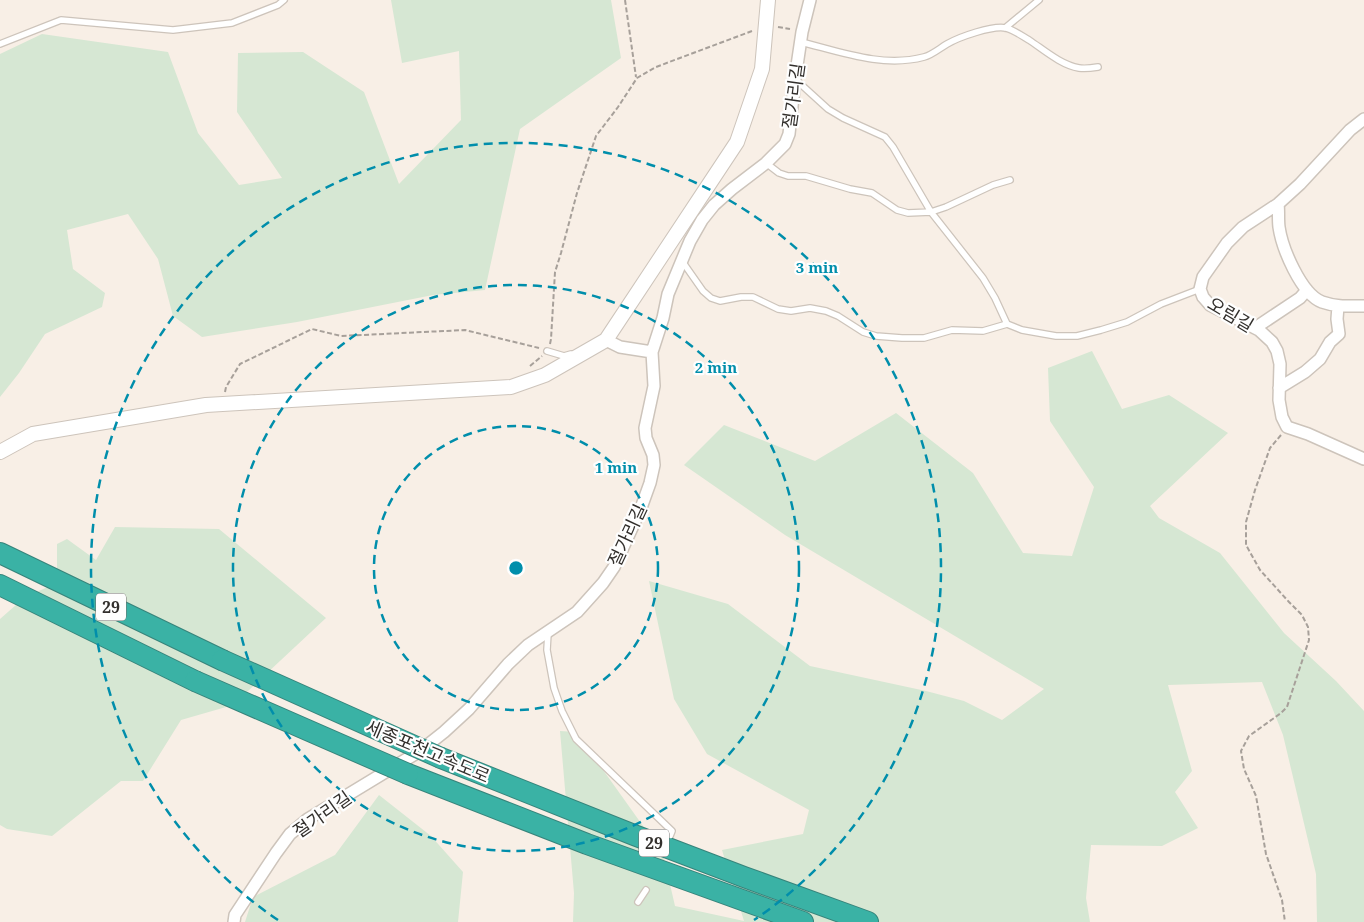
<svg xmlns="http://www.w3.org/2000/svg" width="1364" height="922" font-family="'Noto Serif','Noto Sans KR',serif">
<style>
.green{fill:#d6e7d3}
.lines{fill:none;stroke-linecap:round;stroke-linejoin:round}
.service-casing{stroke:#cdc4bb;stroke-width:8}
.minor-casing{stroke:#cdc4bb;stroke-width:14}
.tertiary-casing{stroke:#cdc4bb;stroke-width:16}
.motorway-casing{stroke:#37847b;stroke-width:22}
.path{stroke:#a7a09a;stroke-width:2;stroke-dasharray:5 2.5;stroke-linecap:butt}
.service{stroke:#fff;stroke-width:5.5}
.minor{stroke:#fff;stroke-width:11}
.tertiary{stroke:#fff;stroke-width:14}
.motorway{stroke:#3ab2a5;stroke-width:20}
.motorway-bridge-casing{stroke:#37847b;stroke-width:22;stroke-linecap:butt}
.motorway-bridge{stroke:#3ab2a5;stroke-width:20}
.ring{fill:none;stroke:#008eab;stroke-width:2.5;stroke-dasharray:9 6}
.labels{text-anchor:middle;dominant-baseline:central;stroke-width:4.5;stroke-linejoin:round;paint-order:stroke}
.shield{fill:#fefefe;stroke:#6f6d6b;stroke-width:1}
.shield-label{font-size:16px;font-weight:bold;fill:#322f2c}
.street-label{font-size:18px;fill:#322f2c;stroke:#fefefe}
.centre{fill:#008eab;stroke:#fefefe;stroke-width:2.5}
.ring-label{font-size:15px;text-anchor:middle;font-weight:bold;fill:#008eab;stroke:#fefefe;stroke-width:4.5;stroke-linejoin:round;paint-order:stroke}
</style>
<rect width="100%" height="100%" fill="#f8efe6"/>
<path class="green" d="M391,0H611L621,58L520,129L485,290L433,295L297,322L202,337L173,316L158,259L128,214L67,230L73,269L105,293L102,307L45,334L19,373L0,397V54L42,34L168,52L198,133L239,185L282,178L237,112L238,53L303,52L364,92L399,184L461,120L459,51L402,63Z
M1092,351L1122,409L1169,395L1228,433L1150,506L1159,518L1220,553L1284,633L1336,681L1364,711V922H1317L1316,874L1283,735L1262,682L1168,685L1192,771L1175,792L1198,828L1162,846L1091,845L1086,898L1090,922H573L574,893L560,731L576,732L663,854L675,906L744,921L722,850L803,834L809,810L707,754L674,699L649,581L728,604L810,666L926,691L964,701L1002,720L1044,689L785,535L684,465L724,425L815,461L896,413L973,473L1023,553L1072,556L1094,487L1050,421L1048,368Z
M115,527L219,529L326,618L233,705L181,720L143,781H121L52,836L7,829L0,825V619L25,597L57,583V544L67,539L96,560Z
M379,795L431,836L463,872L458,922H245L253,897L335,855Z"/>
<g class="lines">
<g class="service-casing">
<path id="service" d="M1005,28L1039,0
M801,42C841,52 883,68 924,57C932,55 940,48 947,44C959,37 993,25 1006,28C1014,30 1022,36 1029,40C1044,50 1061,65 1079,68C1085,69 1092,68 1098,67
M0,44L61,20L173,30L232,23L278,5L284,0
M795,79L828,109L843,118L885,137L893,147L931,212L983,278L995,298L1007,324
M766,163L779,173L788,176H806L850,189L872,193L897,210L908,213L931,212L946,207L993,185L1010,180
M682,261L703,291L711,298L720,301L741,297H753L778,309L791,311L810,308L826,311L838,316L863,332L876,336L902,338H924L952,330L983,331L1007,324L1022,330L1056,336H1077L1101,330L1127,322L1161,304L1200,289
M547,351L564,356L571,354
M548,633L547,650L554,688L562,711L576,739L672,831L670,836
M638,902L646,890"/>
</g>
<g class="minor-casing">
<path id="minor" d="M1364,119L1350,130L1300,184L1278,204L1243,227L1227,243L1203,277L1200,289L1203,297L1210,305L1259,330L1272,342L1277,351L1280,364L1279,400L1282,417L1287,427L1308,434L1364,459
M1278,204C1279,211 1278,219 1279,227C1282,248 1301,294 1322,302C1336,307 1349,306 1364,306
M1255,328L1300,298L1307,290
M606,340L620,347L652,352
M1279,388L1305,372L1320,359L1330,342L1339,334L1337,319L1338,306
M234,922L235,915L276,853L290,834L308,819L420,751L444,732L469,709L508,664L528,645L577,612L603,583L614,567L641,508L650,483L654,465L653,455L646,438L645,428L654,386L652,352L663,318L668,294L690,241L702,220L714,205L732,189L766,163L785,144L789,134L795,79L802,32L810,0"/>
</g>
<g class="tertiary-casing">
<path id="tertiary" d="M0,452L33,434L206,405L511,387L545,375L606,340L737,142L762,69L768,0"/>
</g>
<g class="motorway-casing">
<path id="motorway" d="M0,553L222,660
M0,585L195,681
M441,758L634,835L744,877L868,922
M408,774L587,844L803,922"/>
</g>
<path class="path" d="M625,0L636,77
M778,27L790,29
M550,344L551,339L555,272L561,253L577,193L596,136L618,107L637,78L656,67L752,31
M530,366L542,356
M225,392L226,387L240,364L312,329L341,336L465,330L539,348
M1281,435L1270,448L1255,490L1246,522V545L1260,570L1289,602L1302,615L1308,627L1309,640L1287,707L1281,713L1249,736L1241,751L1244,769L1256,796L1266,854L1282,900L1285,922"/>
<use href="#service" class="service"/>
<use href="#minor" class="minor"/>
<use href="#tertiary" class="tertiary"/>
<use href="#motorway" class="motorway"/>
<g class="motorway-bridge-casing">
<path id="motorway-bridge" d="M222,660L441,758
M195,681L408,774"/>
</g>
<use href="#motorway-bridge" class="motorway-bridge"/>
</g>
<g class="ring">
<circle cx="516" cy="568" r="142"/>
<circle cx="516" cy="568" r="283"/>
<path d="M278 920A425 425 0 1 1 754 920"/>
</g>
<g class="labels">
<g class="shield">
<rect x="96" y="593.5" width="30" height="27" rx="4"/>
<rect x="639" y="829.5" width="30" height="27" rx="4"/>
</g>
<g class="shield-label">
<text x="111" y="607">29</text>
<text x="654" y="843">29</text>
</g>
<g class="street-label">
<text transform="translate(793 96) rotate(-82)">절가리길</text>
<text transform="translate(1231 314) rotate(31)">오림길</text>
<text transform="translate(627 535) rotate(-65)">절가리길</text>
<text transform="translate(428 751) rotate(23)">세종포천고속도로</text>
<text transform="translate(322 814) rotate(-35)">절가리길</text>
</g>
</g>
<circle cx="516" cy="568" r="8" class="centre"/>
<g class="ring-label">
<text x="817" y="273">3 min</text>
<text x="716" y="373">2 min</text>
<text x="616" y="473">1 min</text>
</g>
</svg>
